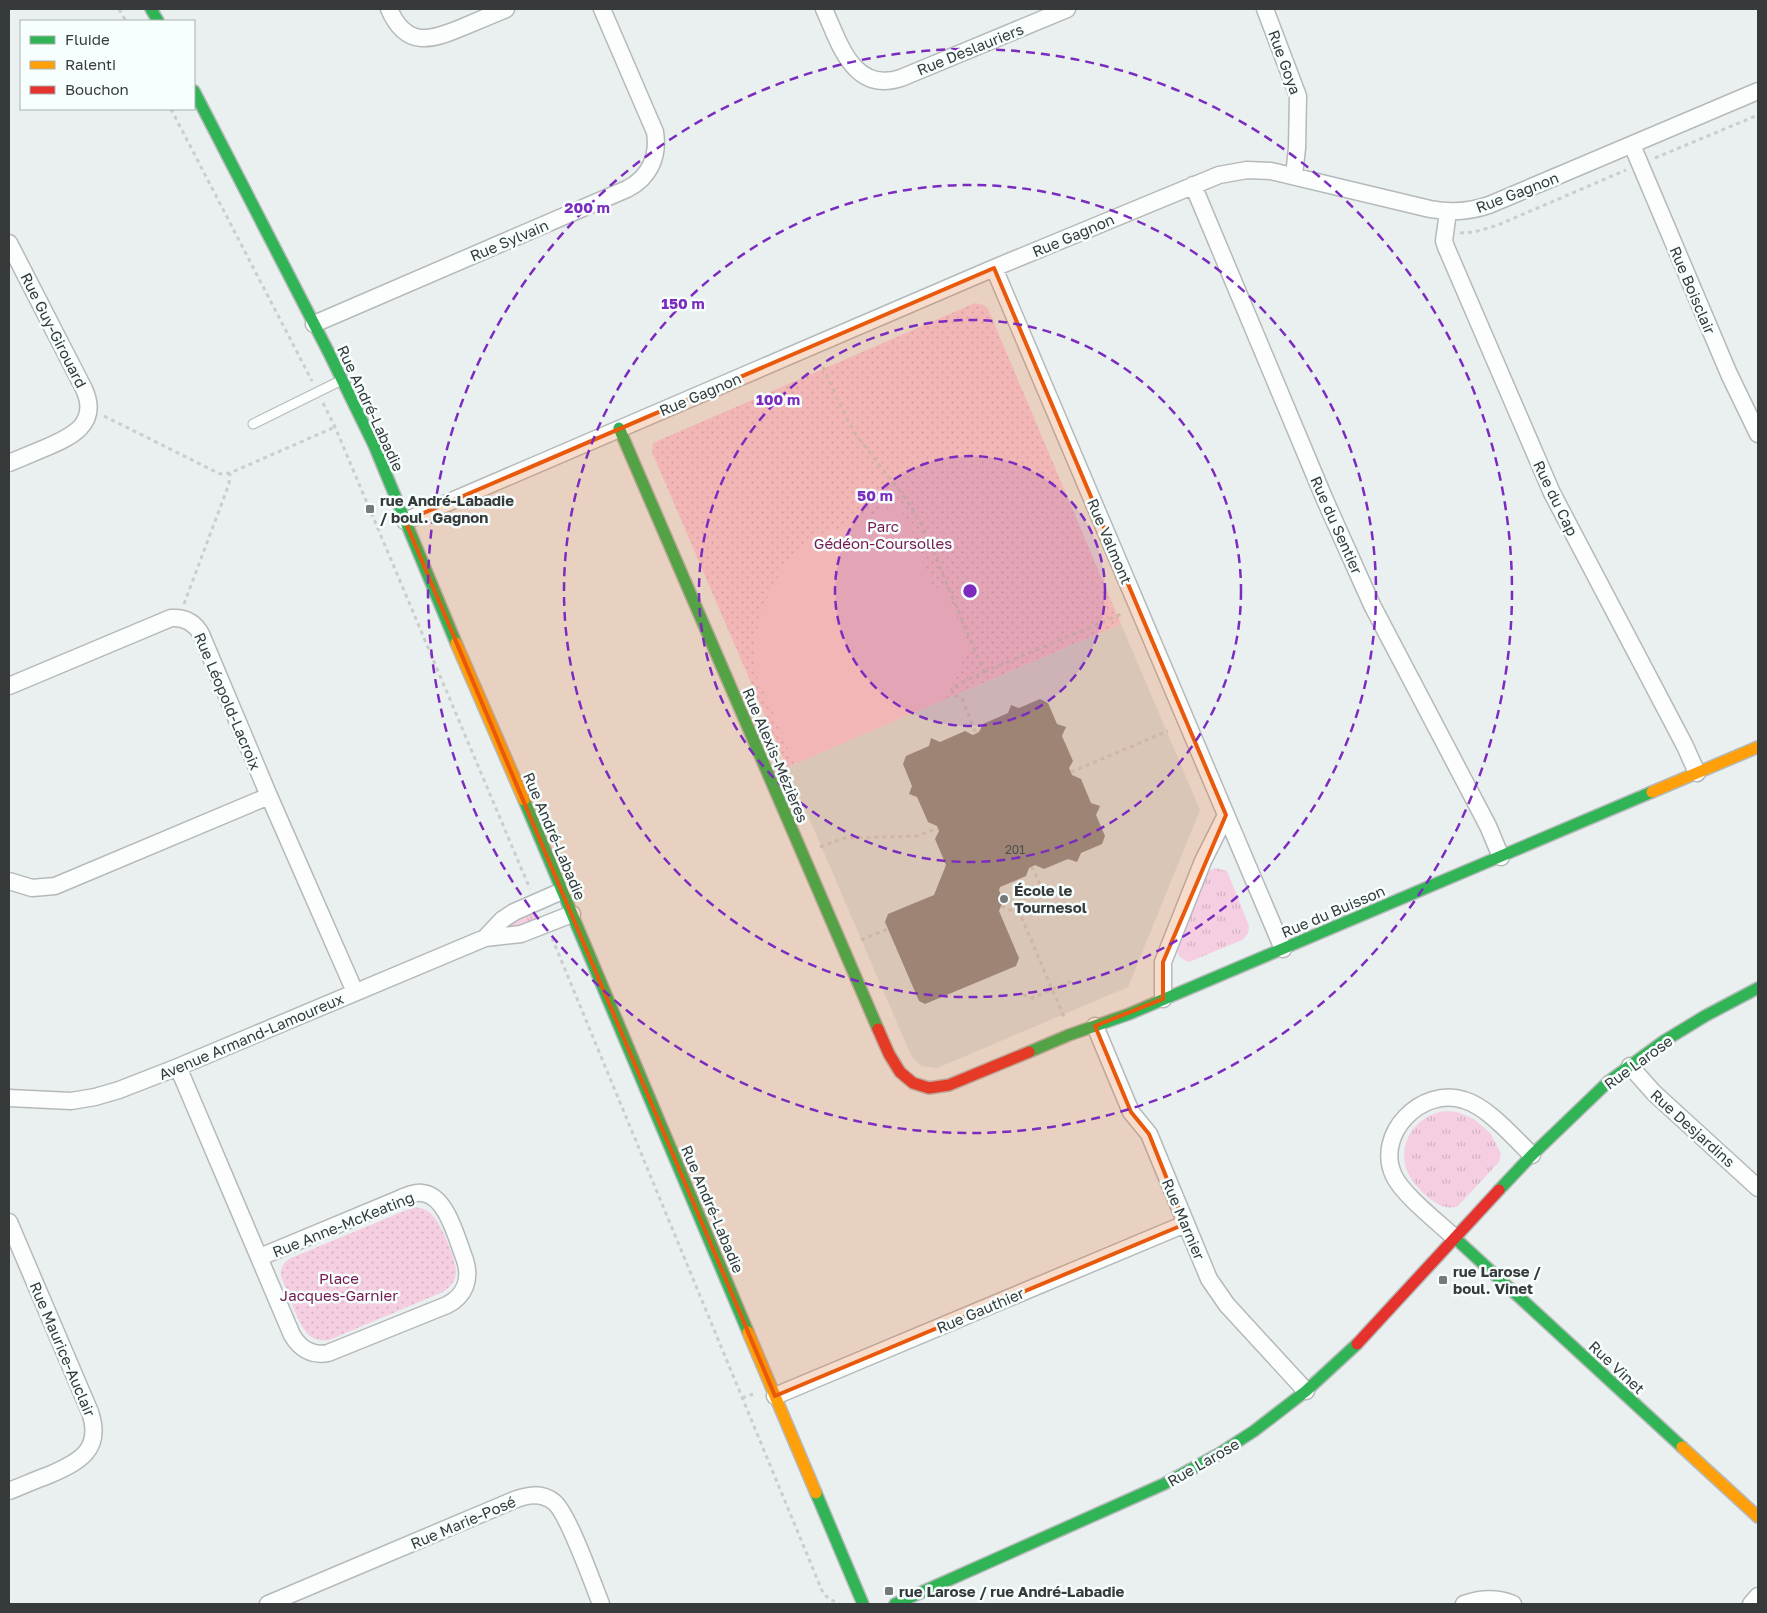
<svg xmlns="http://www.w3.org/2000/svg" width="1767" height="1613" font-family="'Golos Text',sans-serif">
<style>
.built{fill:#d6e1e1}
.grass{fill:url(#grass-tufts)}
.park{fill:url(#park-dots)}
.pitch{fill:#f5cee1}
.building{fill:#8c8f8f}
.lines{fill:none;stroke-linecap:round;stroke-linejoin:round}
.lane-casing{stroke:#b5b9b9;stroke-width:11}
.street-casing{stroke:#b5b9b9;stroke-width:19}
.fast-casing{stroke:#b5b9b9;stroke-width:14}
.slow-casing{stroke:#b5b9b9;stroke-width:14}
.jam-casing{stroke:#b5b9b9;stroke-width:14}
.path{stroke:#cccdcd;stroke-width:3;stroke-dasharray:4 4;stroke-linecap:butt}
.lane{stroke:#fcfdfd;stroke-width:9}
.street{stroke:#fcfdfd;stroke-width:16}
.fast{stroke:#30b455;stroke-width:11}
.slow{stroke:#ff9f0a;stroke-width:11}
.jam{stroke:#e5322d;stroke-width:11}
.marked{fill:#e8590c;fill-opacity:0.2;stroke:#e8590c;stroke-width:4;stroke-linejoin:round}
.ring{fill:none;stroke:#7b2cbf;stroke-width:2.5;stroke-dasharray:9 6}
.poi-dot{fill:#767979;stroke:#f6fefe;stroke-width:2}
.labels{text-anchor:middle;dominant-baseline:central;stroke-width:5;stroke-linejoin:round;paint-order:stroke}
.number-label{font-size:12px;fill:#4c4f4f}
.street-label{font-size:15px;fill:#373a3a;stroke:#f6fefe}
.poi-label{font-size:15px;font-weight:bold;fill:#373a3a;stroke:#f6fefe;text-anchor:start}
.park-label{font-size:15px;fill:#75194e;stroke:#f6fefe}
.centre{fill:#7b2cbf;stroke:#f6fefe;stroke-width:2.5}
.ring-label{font-size:15px;text-anchor:middle;font-weight:bold;fill:#7b2cbf;stroke:#f6fefe;stroke-width:5;stroke-linejoin:round;paint-order:stroke}
</style>
<defs>
<pattern id="grass-tufts" width="24" height="20" patternUnits="userSpaceOnUse" patternTransform="scale(1.25)"><rect width="24" height="20" fill="#f5cee1"/><path d="M3 7l-1-3M5 7V3M7 7l1-3M15 17l-1-3M17 17v-4M19 17l1-3" fill="none" stroke="#d3b2c2"/></pattern>
<pattern id="park-dots" width="8" height="8" patternUnits="userSpaceOnUse" patternTransform="scale(1.25)"><rect width="8" height="8" fill="#f5cee1"/><path d="M2 2h.1M6 6h.1" fill="none" stroke="#d3b2c2" stroke-width="1.8" stroke-linecap="round"/></pattern>
</defs>
<rect width="100%" height="100%" fill="#eaefef"/>
<path class="built" d="M1121,624L1200,810L1128,987L937,1068L921,1066L911,1055L787,767Z"/>
<path class="grass" d="M1215,868L1227,871L1249,926C1249,932 1247,936 1242,940L1189,962C1181,959 1177,955 1177,947L1207,872Z
M533,910L537,920L521,927L509,929L506,924Z
M1445,1111L1457,1112L1474,1119L1491,1134L1501,1154L1499,1162L1458,1206C1440,1215 1411,1184 1406,1168C1398,1141 1417,1115 1445,1111Z"/>
<path class="park" d="M975,303L984,305L988,309L1121,624L787,767L652,452L653,443Z
M414,1207C420,1208 425,1209 429,1212C439,1218 457,1261 456,1273C455,1282 450,1287 443,1292L329,1340C322,1341 315,1340 310,1336C299,1328 287,1290 281,1276C280,1268 284,1262 291,1258Z"/>
<path class="pitch" d="M899,504L934,589L944,585L969,647L946,698L795,764L755,671L756,638L759,621L765,603L781,572L794,556L812,539Z"/>
<path class="building" d="M1040,699L1048,703L1057,724L1066,727L1062,736L1073,761L1069,768L1072,775L1081,779L1091,803L1100,806L1096,815L1105,836L1102,844L1081,853L1077,862L1068,859L1044,869L1035,865L1029,868L1026,876L1000,887L999,890L1003,901L999,911L1019,958L1016,966L925,1004L919,1001L885,922L888,914L934,895L946,865L935,839L939,831L937,826L928,822L917,797L909,794L912,786L903,764L906,756L929,746L931,738L940,742L965,731L973,735L979,732L983,724L1008,713L1011,705L1019,708Z"/>
<g class="lines">
<g class="lane-casing">
<path id="lane" d="M253,424L342,380"/>
</g>
<g class="street-casing">
<path id="street" d="M389,9C406,48 430,41 463,27C477,21 492,15 506,9
M824,9C839,42 853,94 901,78L1067,9
M1265,9L1298,96L1297,148L1294,176
M1632,145L1729,374L1758,434
M1193,185L1325,500L1372,605L1488,826L1501,857
M1448,212L1444,241L1446,247L1552,493L1685,746L1697,773
M9,243L84,389C100,424 71,437 45,448C33,453 21,458 9,463
M994,268L1283,949
M314,324L627,189C649,178 659,157 655,132L602,9
M405,521L994,268L1219,175L1247,170L1271,171L1430,209C1451,213 1469,212 1489,205L1758,91
M9,686L171,618C185,617 195,623 201,634L269,796L355,992
M9,881L32,888L55,886L269,796
M485,938L502,920L514,912L562,891
M1163,999V962L1203,861L1226,815
M1095,1026L1131,1112L1149,1134L1209,1279L1227,1305L1306,1391
M1630,1066L1654,1093L1758,1188
M178,1067L292,1335C300,1349 312,1356 328,1353L447,1305C465,1296 471,1279 465,1260C457,1240 447,1195 422,1193C414,1192 406,1196 399,1199L260,1257
M9,1098L71,1101L95,1097L119,1090L178,1067L485,938L521,934L572,914
M9,1222L90,1412C103,1450 79,1462 49,1475C35,1480 22,1486 9,1491
M1455,1238C1439,1223 1403,1195 1394,1176C1374,1134 1422,1086 1464,1100C1488,1107 1513,1137 1532,1155
M775,1396L1185,1224
M268,1604L514,1500C527,1495 541,1492 554,1502C568,1513 593,1584 601,1604
M1464,1604C1481,1598 1496,1597 1513,1604
M1751,1604L1758,1596"/>
</g>
<g class="fast-casing">
<path id="fast" d="M151,9L158,21
M194,91L329,353L374,445L456,643
M619,428L878,1029
M524,800L748,1332
M1029,1052L1069,1035L1129,1014L1652,792
M1499,1190L1532,1155L1608,1082L1664,1041L1705,1016L1758,988
M1455,1238L1682,1447
M816,1493L863,1604
M895,1604L1164,1484L1217,1455L1254,1431L1306,1391L1357,1344"/>
</g>
<g class="slow-casing">
<path id="slow" d="M456,643L524,800
M1652,792L1758,747
M748,1332L816,1493
M1682,1447L1758,1517"/>
</g>
<g class="jam-casing">
<path id="jam" d="M878,1029L889,1054L900,1072L913,1083L929,1088L949,1085L1029,1052
M1357,1344L1499,1190"/>
</g>
<path class="path" d="M119,9L126,21
M171,109L312,381
M1655,158L1758,115
M1460,233L1474,232L1498,225L1626,170
M823,367L847,419L857,436L906,499L923,527L984,672L951,688L954,695L962,698L976,734
M323,403L335,427L530,889
M104,416L220,474L230,473L335,427
M184,604L229,484L230,473
M984,672L1124,613
M1071,772L1168,731
M820,847L844,838L917,836L938,828
M1001,906L1020,914L1064,1017
M1020,914L1031,909L1042,889L1032,867
M552,938L823,1593L829,1599L840,1604
M861,940L888,929
M1023,995L1032,998L1072,981
M742,1398L753,1394"/>
<use href="#lane" class="lane"/>
<use href="#street" class="street"/>
<use href="#fast" class="fast"/>
<use href="#slow" class="slow"/>
<use href="#jam" class="jam"/>
</g>
<path class="marked" d="M994,268L1226,815L1163,962V999L1095,1026L1131,1112L1149,1134L1185,1224L775,1396L405,521Z"/>
<circle cx="970" cy="591" r="135" fill="#7b2cbf" fill-opacity=".12"/>
<g class="ring">
<circle cx="970" cy="591" r="135"/>
<circle cx="970" cy="591" r="271"/>
<circle cx="970" cy="591" r="406"/>
<circle cx="970" cy="591" r="542"/>
</g>
<g class="poi-dot">
<rect x="365" y="504" width="10" height="10" rx="2.5"/>
<circle cx="1004" cy="899" r="5"/>
<rect x="1438" y="1275" width="10" height="10" rx="2.5"/>
<rect x="884" y="1586" width="10" height="10" rx="2.5"/>
</g>
<g class="labels">
<g class="number-label">
<text x="1015" y="849">201</text>
</g>
<g class="street-label">
<text transform="translate(970 49) rotate(-22)">Rue Deslauriers</text>
<text transform="translate(1285 62) rotate(70)">Rue Goya</text>
<text transform="translate(1517 192) rotate(-21)">Rue Gagnon</text>
<text transform="translate(1073 235) rotate(-23)">Rue Gagnon</text>
<text transform="translate(509 240) rotate(-23)">Rue Sylvain</text>
<text transform="translate(1693 290) rotate(67)">Rue Boisclair</text>
<text transform="translate(54 330) rotate(63)">Rue Guy-Girouard</text>
<text transform="translate(700 394) rotate(-23)">Rue Gagnon</text>
<text transform="translate(371 408) rotate(65)">Rue André-Labadie</text>
<text transform="translate(1556 498) rotate(64)">Rue du Cap</text>
<text transform="translate(1337 525) rotate(66)">Rue du Sentier</text>
<text transform="translate(1110 541) rotate(67)">Rue Valmont</text>
<text transform="translate(228 701) rotate(67)">Rue Léopold-Lacroix</text>
<text transform="translate(776 755) rotate(67)">Rue Alexis-Mézières</text>
<text transform="translate(555 836) rotate(67)">Rue André-Labadie</text>
<text transform="translate(1333 911) rotate(-23)">Rue du Buisson</text>
<text transform="translate(251 1036) rotate(-23)">Avenue Armand-Lamoureux</text>
<text transform="translate(1638 1062) rotate(-36)">Rue Larose</text>
<text transform="translate(1693 1128) rotate(42)">Rue Desjardins</text>
<text transform="translate(713 1209) rotate(67)">Rue André-Labadie</text>
<text transform="translate(1184 1219) rotate(67)">Rue Marnier</text>
<text transform="translate(343 1224) rotate(-22)">Rue Anne-McKeating</text>
<text transform="translate(980 1310) rotate(-23)">Rue Gauthier</text>
<text transform="translate(63 1349) rotate(67)">Rue Maurice-Auclair</text>
<text transform="translate(1617 1367) rotate(43)">Rue Vinet</text>
<text transform="translate(1203 1462) rotate(-30)">Rue Larose</text>
<text transform="translate(463 1522) rotate(-23)">Rue Marie-Posé</text>
</g>
<g class="poi-label">
<text x="380" y="500">rue André-Labadie<tspan x="380" dy="17">/ boul. Gagnon</tspan></text>
<text x="1014" y="890">École le<tspan x="1014" dy="17">Tournesol</tspan></text>
<text x="1453" y="1271">rue Larose /<tspan x="1453" dy="17">boul. Vinet</tspan></text>
<text x="899" y="1591">rue Larose / rue André-Labadie</text>
</g>
<g class="park-label">
<text x="883" y="526">Parc<tspan x="883" dy="17">Gédéon-Coursolles</tspan></text>
<text x="339" y="1278">Place<tspan x="339" dy="17">Jacques-Garnier</tspan></text>
</g>
</g>
<circle cx="970" cy="591" r="8" class="centre"/>
<g class="ring-label">
<text x="587" y="213">200 m</text>
<text x="683" y="309">150 m</text>
<text x="778" y="405">100 m</text>
<text x="875" y="501">50 m</text>
</g>
<rect width="1767" height="1613" fill="none" stroke="#373a3a" stroke-width="20"/>
<rect x="20" y="20" width="175" height="90" fill="#f6fefe" stroke="#aab0b0"/>
<rect x="30" y="36" width="25" height="8" fill="#30b455" stroke="#aab0b0"/>
<text x="65" y="45" font-size="15" fill="#373a3a">Fluide</text>
<rect x="30" y="61" width="25" height="8" fill="#ff9f0a" stroke="#aab0b0"/>
<text x="65" y="70" font-size="15" fill="#373a3a">Ralenti</text>
<rect x="30" y="86" width="25" height="8" fill="#e5322d" stroke="#aab0b0"/>
<text x="65" y="95" font-size="15" fill="#373a3a">Bouchon</text>
</svg>
